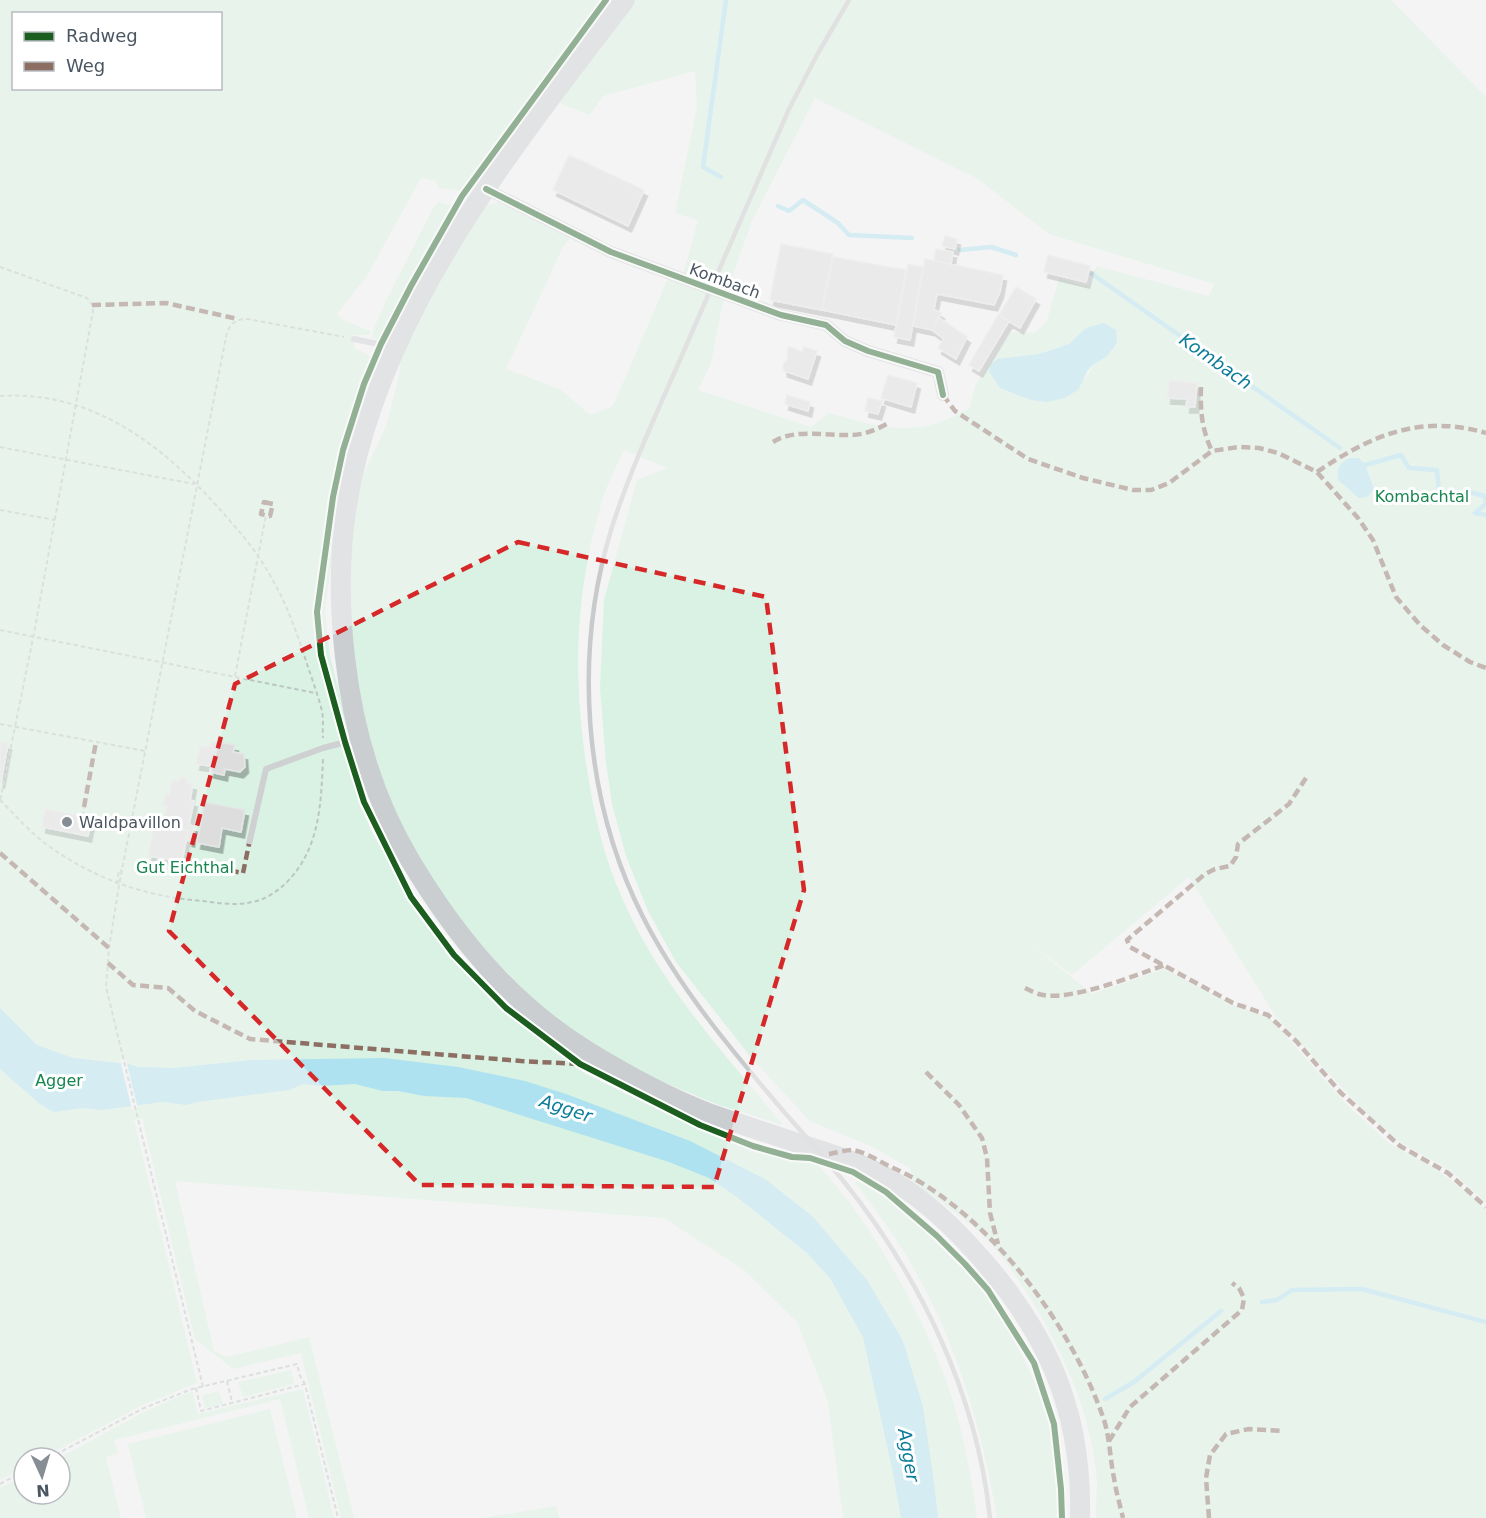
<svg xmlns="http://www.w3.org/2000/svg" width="1486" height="1518" font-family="'DejaVu Sans',sans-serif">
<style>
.green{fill:#d9f2e3;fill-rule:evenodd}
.water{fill:#aee2f0}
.pier{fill:#f4f4f4}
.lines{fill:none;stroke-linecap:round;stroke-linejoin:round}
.stream{stroke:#aee2f0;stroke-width:4.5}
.building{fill:#ddddde;stroke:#e5e6e7;stroke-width:1.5;filter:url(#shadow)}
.path{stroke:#bcc7c4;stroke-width:2;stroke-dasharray:4.5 3;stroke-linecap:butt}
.lane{stroke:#ced0d2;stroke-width:6}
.street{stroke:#ced0d2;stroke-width:12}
.primary{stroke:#caced1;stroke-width:20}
.rail{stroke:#c9cacc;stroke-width:4.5}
.quiet{stroke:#8d6e63;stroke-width:4.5;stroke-dasharray:9 4.5;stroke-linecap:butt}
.cycleway-casing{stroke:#fff;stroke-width:10}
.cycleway{stroke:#1b5e20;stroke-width:6}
.marked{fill:none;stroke:#d62828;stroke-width:4.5;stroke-dasharray:12 8;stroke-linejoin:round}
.poi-dot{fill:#868d94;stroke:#fff;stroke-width:2}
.labels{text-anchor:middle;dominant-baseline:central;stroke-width:6;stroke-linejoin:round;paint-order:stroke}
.street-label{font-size:16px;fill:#4a5661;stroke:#fff}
.park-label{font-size:16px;fill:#17864f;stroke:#fff}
.poi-label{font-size:16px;fill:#4a5661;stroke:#fff;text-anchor:start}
.water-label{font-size:18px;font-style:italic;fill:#0c7c9b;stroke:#fff}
</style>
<defs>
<filter id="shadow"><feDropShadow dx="3.5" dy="6" stdDeviation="0" flood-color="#0004"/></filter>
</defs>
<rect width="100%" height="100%" fill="#f4f4f4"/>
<path class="green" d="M0,0H602L495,144L463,191L438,188L436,181L421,178L367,276L337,314L343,320L370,331L369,335H354V348L370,356L344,433L328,499L313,614L315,643L339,737L359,803L372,832L409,899L452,957L505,1011L569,1063L586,1074L671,1116L742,1146L798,1162L817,1164C832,1181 848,1199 860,1217C898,1272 933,1338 953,1401C964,1439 972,1479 977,1518H843L828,1402L797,1322L744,1270L664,1218L175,1181L214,1351L227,1357L309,1337L354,1518H341L301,1353L233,1369L195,1339L142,1118L134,1120L197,1383L143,1405L42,1458H24V1468L0,1480ZM14,14H220V88H14Z
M608,0H614L483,180L478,177Z
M634,0H1391L1486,97V1203L1451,1171L1401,1143L1361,1108L1276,1017L1189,877L1072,975L1027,941L1092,994L1164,969L1234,1005L1270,1018L1348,1106L1390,1144L1433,1167L1473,1197L1486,1211V1518H1096C1096,1506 1097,1493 1097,1481C1092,1416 1065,1356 1032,1301C1020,1282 1007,1262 992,1245C970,1220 940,1202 913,1182L910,1168L871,1146L810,1121L754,1061L676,962L648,911L626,856L612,804L606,763L600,688L604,600L637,480L667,468L624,450C617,465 609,480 604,495C575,587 572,675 587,769C594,815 604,858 623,900C660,985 725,1054 783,1125L716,1104L647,1075L595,1046L549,1014L469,935L409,844L382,786L359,700L348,589L356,501L361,480L386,426L398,380L401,357L415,323L483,206L499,202L571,236L563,247L506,369L560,389L590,415L613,406L667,281L683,275L698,220L675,213L697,107L695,71L603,96L590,115L557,102ZM815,98L978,179L1049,234L1214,284L1209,296L1096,266L1089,287L1059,278L1047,321L1034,333L1011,332L975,386L970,408C960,413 950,419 940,422C902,436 866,423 829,413L811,427L698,390L711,363L722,306L752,221ZM1086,328L1106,357L1094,364L1085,379L1008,358L1039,354L1069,344Z
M439,202L448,205L455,202L420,262L380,340L372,338L374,328L386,301L433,208Z
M457,210V220L390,343L386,341L410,291Z
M376,362L380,364L339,507L325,611L330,656L349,731L345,732L325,657L320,611L335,506L345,453Z
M858,1181C947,1232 1021,1323 1048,1423C1056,1452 1057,1488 1058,1518H997C983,1435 960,1352 919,1278C901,1244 878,1213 855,1182Z
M291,1370L294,1384L243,1397L238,1382Z
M303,1389L334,1518H309L280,1399L114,1440L118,1453L106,1457L121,1518H0V1488L24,1476V1494H60L59,1458L146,1411L192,1391L198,1414Z
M219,1391L223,1404L205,1408L202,1395Z
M270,1409L297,1518H146L128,1444Z
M556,1506L559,1518H483Z"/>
<path class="water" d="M1104,323L1116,330L1117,343L1106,357L1094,364L1088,370L1078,390L1064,398L1047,402L1031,400L1000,388L989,371L991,364L998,359L1039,354L1069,344L1086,328Z
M1350,458H1359L1365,465L1374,489L1367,497L1359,498L1338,480C1337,468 1339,463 1350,458Z
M0,1008L37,1045L73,1058L129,1064L138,1067L173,1068L252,1060L384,1058L458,1067L525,1081L566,1094L690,1141L765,1179L812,1216L867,1280L903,1341L923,1407L934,1483L938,1518H901L892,1468L863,1337L830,1278L807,1253L737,1197L709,1178L669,1162L466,1098L424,1096L398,1091H383L355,1084L319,1086L303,1084L289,1090L197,1102L186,1105L163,1102L101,1110L83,1108L54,1112L40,1104L0,1069Z"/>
<path class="pier" d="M120,1060H126L138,1109L132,1110Z"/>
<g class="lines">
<path class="stream" d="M721,177L703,167L726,0
M778,206L789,211L803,200L838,223L849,235L912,238
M960,250L991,247L1016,255
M1092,274L1340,448
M1360,464L1365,465L1401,455L1409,468L1437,470L1439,492L1454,498L1469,492L1485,496L1486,504L1475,513L1486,515
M1262,1302L1277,1300L1292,1290L1362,1289L1486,1322
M1105,1399L1134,1382L1221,1311"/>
</g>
<path class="building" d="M569,155L644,190L628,226L553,190Z
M945,236L957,239L955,249L942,246Z
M781,244L833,254L822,310L770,300Z
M936,249L953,252L951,264L934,261Z
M1048,255L1090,266L1086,282L1044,272Z
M833,257L906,270L896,325L822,310Z
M925,259L1003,275L1000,292L994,305L937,294L934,309L941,313L932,330L913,326Z
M908,264L923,267L910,340L894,337Z
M1016,287L1036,299L1020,328L999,315Z
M998,315L1009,321L979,371L969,365Z
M938,317L967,337L956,359L938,348L944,339L932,330Z
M791,347L802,352L804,347L817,351L808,379L784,371L783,365L787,360L788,348Z
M888,375L917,383L911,407L881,398Z
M1169,380L1197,383L1195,407H1186L1187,399L1167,398Z
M787,395L810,402L808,411L785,404Z
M868,398L882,401L878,414L865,411Z
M211,741L235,745L233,752L244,754L245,767L240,772L225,769L224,775L210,772L211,766L196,764L200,746L209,747Z
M0,742L8,744L1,782H0Z
M180,777L187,779V783L193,784L190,800L194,801L189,825L194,826L191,841L186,840L188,831L163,826L167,806L163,805L165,794L169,795L172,780L179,781Z
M205,802L245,810L241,832L222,828L219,847L197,843Z
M45,809L92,818L88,836L42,827Z
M154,825L188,831L182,862L148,856Z"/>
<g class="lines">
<path class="path" d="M0,267L87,298L92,305L93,311L34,633L0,801
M0,396C94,390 165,447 224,514C236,528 248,541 258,556C281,589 295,626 307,664C312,679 318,695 322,711C324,720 322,730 323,738
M0,447L194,484
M0,510L55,520
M0,630L315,693
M235,676L266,515
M0,724L145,751
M0,800C15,815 30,832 46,844C94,879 143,896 202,901C218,903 236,906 252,902C265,900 278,891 287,882C320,848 321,804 323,759
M83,816L84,807
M117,884L119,870L122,871
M227,1381L232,1402
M203,1387L106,987L109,948L119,885L227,332C232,322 237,319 248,319L344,337
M196,1388L201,1411L305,1384
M49,1458L144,1408L192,1389L297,1364L300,1376L305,1384L338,1518
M0,1484L24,1471"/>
<path class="lane" d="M354,339L392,347
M249,844L266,769L323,748L358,739"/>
<path class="street" d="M486,189L611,252L781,315L826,325L845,341L868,351L938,372L943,395"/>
<path class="primary" d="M625,0C520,138 403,282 358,453C340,519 337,589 345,657C353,729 373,798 410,860C456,937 512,1005 589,1052C625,1074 672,1099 711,1114C748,1127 785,1139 822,1151C844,1159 867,1165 886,1177C917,1194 945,1219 969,1245C1044,1325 1083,1407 1080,1518"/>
<path class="rail" d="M849,0L817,55L789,109C755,188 721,267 686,346C660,406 632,465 612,527C573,653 583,799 643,917C679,988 733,1052 785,1113C804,1134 823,1156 841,1178C919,1274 977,1394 990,1518"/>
<path class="quiet" d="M92,305L166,303L238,319
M1201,387C1200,411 1202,430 1212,451
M943,395L955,411L1028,459L1083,478L1133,490H1151L1169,483L1212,451L1239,447L1259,448L1278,453L1317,472L1358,518L1373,540L1396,597L1420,625L1443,645L1470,662L1486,668
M773,442C795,428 826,436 851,435C865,435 878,429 890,422
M1317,472C1372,435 1420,414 1486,433
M264,502L273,504L270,516L261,514Z
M1306,778L1289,804L1238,844L1236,857L1230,866L1215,869L1205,874L1127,940L1130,947L1233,1003L1268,1015L1297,1042L1341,1093L1400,1146L1448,1173L1486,1207
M84,807L96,742
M0,853L109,948
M190,863L243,873L249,844
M108,963L133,985L168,988L195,1011L250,1039L521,1061L578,1064
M1025,988C1031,991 1037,994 1043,995C1075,1000 1133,976 1165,965
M926,1072L959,1105L982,1138L987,1158L990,1213L998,1244
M829,1154C836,1153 845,1150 852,1150C863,1151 879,1161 889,1166C985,1207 1071,1323 1104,1420C1110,1439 1110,1459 1114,1478C1116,1492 1120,1505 1123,1518
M1109,1441L1130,1407L1242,1310L1244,1298L1239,1288L1232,1283
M1209,1518L1206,1478L1210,1455L1226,1434L1249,1429L1283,1431"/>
<g class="cycleway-casing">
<path id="cycleway" d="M606,0L462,196L411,286L381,344L364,384L343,450L333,497L317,612L321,655L345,742L364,802L411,897L454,955L506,1008L580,1064L700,1125L753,1146L792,1157L810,1158L853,1172L886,1192L937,1236L965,1264L988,1290L1034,1363L1054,1424L1061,1489L1062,1518
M486,189L611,252L781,315L826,325L845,341L868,351L938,372L943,395"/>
</g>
<use href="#cycleway" class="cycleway"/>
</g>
<path d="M0 0H1486V1518H0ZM518,542L766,597L804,890L714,1187L420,1185L169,931L235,684Z" fill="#f4f4f4" fill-opacity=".55" fill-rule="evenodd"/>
<path class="marked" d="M518,542L766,597L804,890L714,1187L420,1185L169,931L235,684Z"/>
<circle class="poi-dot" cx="67" cy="822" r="6"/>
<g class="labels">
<g class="street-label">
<text transform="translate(725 281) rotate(20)">Kombach</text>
</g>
<g class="park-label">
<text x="1422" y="496">Kombachtal</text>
<text x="185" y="867">Gut Eichthal</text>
<text x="59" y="1080">Agger</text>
</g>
<g class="poi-label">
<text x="79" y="822">Waldpavillon</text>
</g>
<g class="water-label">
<text transform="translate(1216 361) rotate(35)">Kombach</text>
<text transform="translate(566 1108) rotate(18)">Agger</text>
<text transform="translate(909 1455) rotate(80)">Agger</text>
</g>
</g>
<rect x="12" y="12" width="210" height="78" fill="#ffffff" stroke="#b7bbc0" stroke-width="1.5"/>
<rect x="24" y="32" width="30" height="9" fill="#1b5e20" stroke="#b7bbc0" stroke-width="1.5"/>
<text x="66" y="42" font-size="18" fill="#4a5661">Radweg</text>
<rect x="24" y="62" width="30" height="9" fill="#8d6e63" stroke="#b7bbc0" stroke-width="1.5"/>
<text x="66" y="72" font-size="18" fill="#4a5661">Weg</text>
<g transform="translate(42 1476) rotate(176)"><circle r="28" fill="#ffffff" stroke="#b7bbc0" stroke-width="1.5"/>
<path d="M0-4.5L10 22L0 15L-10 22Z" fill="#868d94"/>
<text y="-9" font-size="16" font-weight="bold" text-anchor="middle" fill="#4a5661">N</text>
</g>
</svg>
